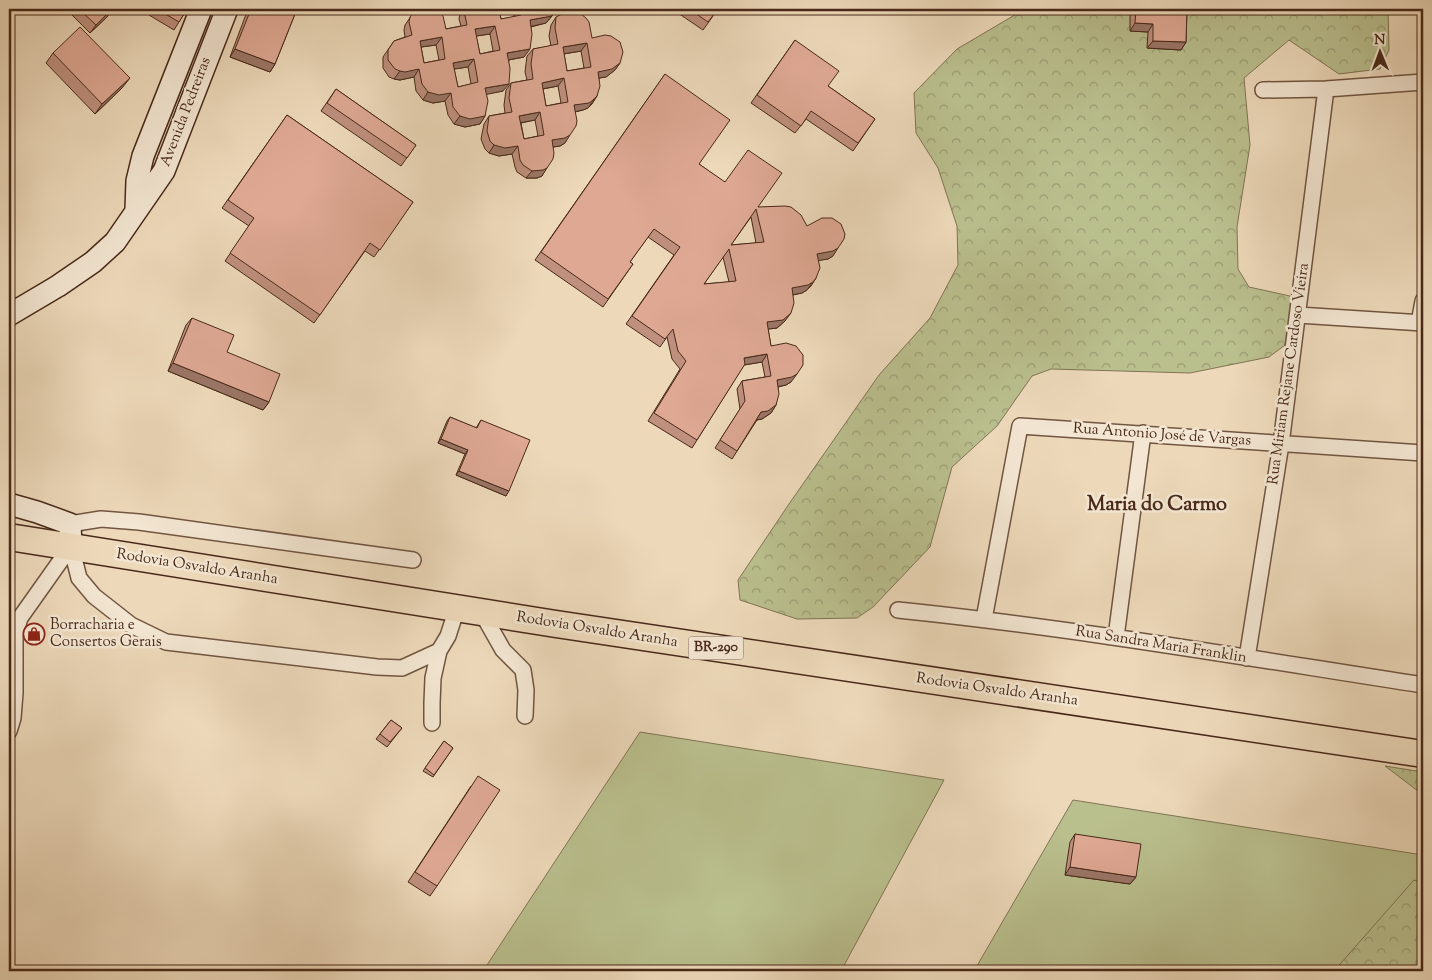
<svg xmlns="http://www.w3.org/2000/svg" width="1432" height="980" font-family="'Sorts Mill Goudy',serif">
<style>
.grass{fill:#babf8e;stroke:#817454}
.forest{fill:url(#forest-crowns);stroke:#817454}
.lines{fill:none;stroke-linecap:round;stroke-linejoin:round}
.street-casing{stroke:#715541;stroke-width:18}
.secondary-casing{stroke:#482919;stroke-width:24}
.highway-casing{stroke:#482919;stroke-width:29}
.street{stroke:#f3e6d2;stroke-width:15}
.secondary{stroke:#f3e6d2;stroke-width:21}
.highway{stroke:#edd9ba;stroke-width:26}
.wall{fill:#bf907e;stroke:#482919;fill-rule:evenodd}
.shaded-wall{fill:#9b7667;stroke:#482919}
.building{fill:#dea893;stroke:#482919;fill-rule:evenodd}
.labels{text-anchor:middle;dominant-baseline:central;stroke-width:5;stroke-linejoin:round;paint-order:stroke}
.shield{fill:#f3e6d2;stroke:#7b6250;stroke-width:1}
.shield-label{font-size:14px;font-weight:bold;fill:#482919}
.street-label{font-size:15px;fill:#482919;stroke:#f3e6d2}
.poi-label{font-size:15px;fill:#482919;stroke:#f3e6d2;text-anchor:start}
.district-label{font-size:20px;font-weight:bold;fill:#482919;stroke:#f3e6d2}
</style>
<defs>
<pattern id="forest-crowns" width="20" height="18" patternUnits="userSpaceOnUse" patternTransform="scale(1.25)"><rect width="20" height="18" fill="#babf8e"/><path d="M2 6a3 3 0 1 1 6 0M12 15a3 3 0 1 1 6 0" fill="none" stroke="#999b73"/></pattern>
</defs>
<rect width="100%" height="100%" fill="#edd9ba"/>
<filter id="stains"><feTurbulence type="fractalNoise" baseFrequency=".004" numOctaves="4"/><feColorMatrix values="0 0 0 0 .2 0 0 0 0 .09 0 0 0 0 .02 0 0 0 .5 -.17"/></filter>
<radialGradient id="worn" r=".72"><stop offset=".6" stop-color="#630" stop-opacity="0"/><stop offset="1" stop-color="#630" stop-opacity=".3"/></radialGradient>
<path class="grass" d="M640,732L944,780L841,971H483Z
M1073,800L1423,855V971H974Z"/>
<path class="forest" d="M1025,9H1388L1389,50L1380,69L1339,74L1289,40L1244,78L1250,145L1237,227L1238,269L1249,287L1290,296L1298,315L1285,345L1269,357L1190,373L1051,369L1032,376L997,426L952,467L930,547L873,607L857,618L797,619L740,600L738,580L789,504L879,375L930,318L958,265L957,226L938,168L916,133L914,93L957,49Z
M1385,766L1423,772V793L1418,791Z
M1414,880L1423,883V971H1334Z"/>
<g class="lines">
<g class="street-casing">
<path id="street" d="M1263,90L1326,89L1423,82
M1298,315L1423,323
M1419,323L1423,301
M70,524L101,519L139,522L413,560
M71,546L79,578L94,596L131,625L166,642L377,667L402,668L439,651
M898,610C1074,628 1248,658 1423,685
M482,613L503,650L523,670L526,690L525,716
M984,619L1020,426L1423,453
M1116,637L1143,433
M1247,658L1281,444L1326,89
M432,723V703L433,678L439,651L448,636L457,608
M9,731L13,718L15,693V635L20,618L71,546"/>
</g>
<g class="secondary-casing">
<path id="secondary" d="M136,210L137,181L143,156L201,9
M9,315L58,286L93,262L115,242L164,171L227,9
M9,504L37,512L70,524L71,546"/>
</g>
<g class="highway-casing">
<path id="highway" d="M9,537L556,624L1423,754"/>
</g>
<use href="#street" class="street"/>
<use href="#secondary" class="secondary"/>
<use href="#highway" class="highway"/>
</g>
<path class="wall" d="M66,9H112L107,17L90,33Z
M152,9H187L174,30L149,15Z
M248,9H297L275,64L270,72L230,57Z
M416,9L446,29L461,26L459,19L460,13L463,9H499L501,19L514,17L513,9H553L552,16L546,23L531,27L524,57L509,60L503,91L486,94L485,116L480,124L465,127L454,124L448,115L445,101L433,103L423,100L416,91L414,77L400,80L394,79L389,77L383,68V57L394,41L405,37L404,30L405,25ZM490,34L493,51L480,54L476,36ZM436,45L439,60L424,63L421,47ZM468,67L471,84L458,87L454,69Z
M672,9H718L703,30Z
M1134,9H1187L1186,42L1181,50L1147,48L1148,32L1130,31V14Z
M556,17L592,38L620,63L615,70L606,77L599,78L597,96L592,104L588,108L583,110L575,112L565,143L560,146L553,147L542,176L537,178H526L517,172L515,167L512,154L499,156L489,153L485,149L481,139L484,124L489,116L505,113L504,105L506,90L511,83L527,80L525,72L527,56L533,49L551,46L549,36L551,25ZM581,51L584,68L567,71L564,54ZM558,86L561,103L546,106L543,89ZM535,120L538,136L524,139L521,123Z
M795,40L828,86L875,119L853,151L806,119L795,133L751,103Z
M53,53L122,88L95,114L46,63Z
M665,74L699,164L758,207L807,226L833,256L828,259L818,260L816,278L811,286L807,290L802,293L793,295L785,321L777,328L768,329L771,346L791,382L786,385L778,387L776,405L771,413L762,419L757,420L732,459L715,448L740,409L737,389L742,381L765,377L762,362L744,365L692,448L648,421L680,369L672,359L667,337L660,347L626,324L674,255L648,237L630,262L633,264L603,307L535,260ZM751,217L756,243L731,245ZM723,257L729,282L704,284Z
M336,89L416,145L401,166L321,111Z
M287,115L413,202L374,257L365,251L314,323L225,261L249,226L222,208Z
M192,318L269,402L263,410L168,371L186,325Z
M450,417L476,428L481,420L506,496L456,475L465,454L438,443L447,421Z
M391,720L402,728L387,747L376,739Z
M444,741L453,748L433,777L423,771Z
M471,786L437,886L430,896L408,882Z
M1075,834L1136,877L1130,884L1065,875L1070,842Z"/>
<path class="shaded-wall" d="M112,9L107,17L90,33L96,25Z
M552,16L546,23L524,28L530,20Z
M1135,23L1153,24L1148,32L1130,31Z
M495,26L490,34L470,37L475,29Z
M442,37L436,45L414,48L420,41Z
M1153,41L1186,42L1181,50L1147,48Z
M587,43L581,51L557,55L563,47Z
M235,49L275,64L270,72L230,57Z
M530,49L524,57L502,61L507,53Z
M474,59L468,67L448,70L453,63Z
M620,63L615,70L606,77L592,79L598,72Z
M419,69L414,77L400,80L394,79L400,71Z
M130,78L122,88L95,114L102,104Z
M564,78L558,86L536,90L542,83Z
M509,84L503,91L479,96L485,88Z
M428,92L451,93L445,101L433,103L423,100Z
M597,96L588,108L583,110L569,113L574,105Z
M540,112L535,120L514,124L519,116Z
M460,116H485L480,124L465,127L454,124Z
M570,135L565,143L560,146L546,148L552,140Z
M494,145L518,146L512,154L499,156L489,153Z
M547,168L542,176L537,178H526L532,171Z
M838,248L833,256L828,259L811,262L817,254Z
M816,278L807,290L802,293L786,296L792,288Z
M791,313L785,321L777,328L761,330L767,322Z
M767,354L762,362L738,366L744,358Z
M173,363L269,402L263,410L168,371Z
M797,374L791,382L786,385L771,388L777,380Z
M776,405L771,413L762,419L756,420L761,412Z
M441,439L468,450L465,454L438,443Z
M459,471L509,491L506,496L456,475Z
M1070,867L1136,877L1130,884L1065,875Z"/>
<path class="building" d="M79,9H112L96,25Z
M157,9H187L179,22Z
M251,9H297L275,64L235,49Z
M416,9H438L443,16L446,29L467,25L464,11L465,9H499L501,19L521,15L520,9H553L552,16L530,20L532,34L530,49L507,53L510,68L509,84L485,88L488,101L485,116L470,119L460,116L453,107L451,93L439,95L428,92L422,84L419,69L405,72L400,71L395,69L388,60V50L394,41L412,35L409,22L410,17ZM495,26L500,50L480,54L475,29ZM442,37L445,59L424,63L420,41ZM474,59L478,82L458,87L453,63Z
M689,9H718L708,22Z
M1136,9H1187L1186,42L1153,41V24L1135,23Z
M577,11L586,18L589,22L592,38L605,35L611,36L620,42L623,52L620,63L612,69L598,72L600,86L597,96L593,100L589,103L574,105L577,121L576,126L570,135L565,138L552,140L554,153L553,159L547,168L543,170L532,171L523,165L520,160L518,146L505,148L494,145L490,141L487,131L489,116L512,112L509,98L511,83L533,79L531,64L533,49L558,44L555,28L556,17L566,12ZM587,43L591,67L567,71L563,47ZM564,78L568,102L546,106L542,83ZM540,112L544,135L524,139L519,116Z
M80,27L130,78L102,104L53,53Z
M795,40L839,71L828,86L875,119L858,143L811,111L801,126L757,95Z
M665,74L730,120L699,164L725,182L748,150L782,173L758,207L785,206L791,207L801,215L807,226L822,218H832L841,224L845,234L844,239L838,248L833,251L817,254L820,268L816,278L813,282L808,285L792,288L794,303L791,313L783,320L767,322L771,346L786,343L796,346L803,355V365L797,374L792,377L777,380L779,394L776,405L768,411L761,412L737,451L720,440L745,401L742,381L771,376L767,354L744,358L745,364L697,440L654,413L686,361L678,351L673,329L665,339L632,316L680,247L654,229L630,262L633,264L608,299L541,252ZM756,209L764,242L731,245L752,215ZM729,249L736,281L704,284Z
M336,89L416,145L407,158L327,103Z
M287,115L413,202L380,250L370,243L320,315L230,253L254,218L228,200Z
M192,318L234,335L227,352L280,374L269,402L173,363Z
M450,417L477,428L481,420L530,440L509,491L459,471L468,450L441,439Z
M391,720L402,728L390,742L380,734Z
M444,741L453,748L434,775L425,768Z
M478,776L500,790L437,886L415,872Z
M1075,834L1141,844L1136,877L1070,867Z"/>
<defs>
<g id="shop-ring" transform="scale(1.125)"><circle r="9.5" fill="#f3e6d2" stroke="#8f2418" stroke-width="1.5"/><path d="M-5-2.5h2.3a2.7 3.5 0 0 1 5.4 0H5L5.5 6h-11ZM-1.5-2.5h3a1.5 2.3 0 0 0-3 0Z" fill="#8f2418"/></g>
</defs>
<g fill-rule="evenodd">
<use href="#shop-ring" x="34" y="634"/>
</g>
<g class="labels">
<rect class="shield" x="688.5" y="636.5" width="55" height="23" rx="4"/>
<g class="shield-label">
<text x="716" y="648">BR-290</text>
</g>
<g class="street-label">
<text transform="translate(186 112) rotate(-69)">Avenida Pedreiras</text>
<text transform="translate(1289 374) rotate(-82)">Rua Miriam Rejane Cardoso Vieira</text>
<text transform="translate(1162 435) rotate(4)">Rua Antonio José de Vargas</text>
<text transform="translate(197 567) rotate(9)">Rodovia Osvaldo Aranha</text>
<text transform="translate(597 630) rotate(9)">Rodovia Osvaldo Aranha</text>
<text transform="translate(1161 645) rotate(9)">Rua Sandra Maria Franklin</text>
<text transform="translate(997 690) rotate(8)">Rodovia Osvaldo Aranha</text>
</g>
<g class="poi-label">
<text x="50" y="625">Borracharia e<tspan x="50" dy="17">Consertos Gerais</tspan></text>
</g>
<g class="district-label">
<text x="1157" y="505">Maria do Carmo</text>
</g>
</g>
<rect width="1432" height="980" fill="none" stroke="#edd9ba" stroke-width="30"/>
<rect x="10" y="10" width="1412" height="960" fill="none" stroke="#482919" stroke-width="2.5"/>
<rect x="15" y="15" width="1402" height="950" fill="none" stroke="#482919"/>
<g transform="translate(1380 52) rotate(359)" stroke="#f3e6d2" stroke-width="4" paint-order="stroke">
<path d="M0-4L9 19L0 12L-9 19Z" fill="#482919"/>
<text y="-8" font-size="14" font-weight="bold" text-anchor="middle" fill="#482919">N</text>
</g>
<rect width="100%" height="100%" filter="url(#stains)"/>
<rect width="100%" height="100%" fill="url(#worn)"/>
</svg>
